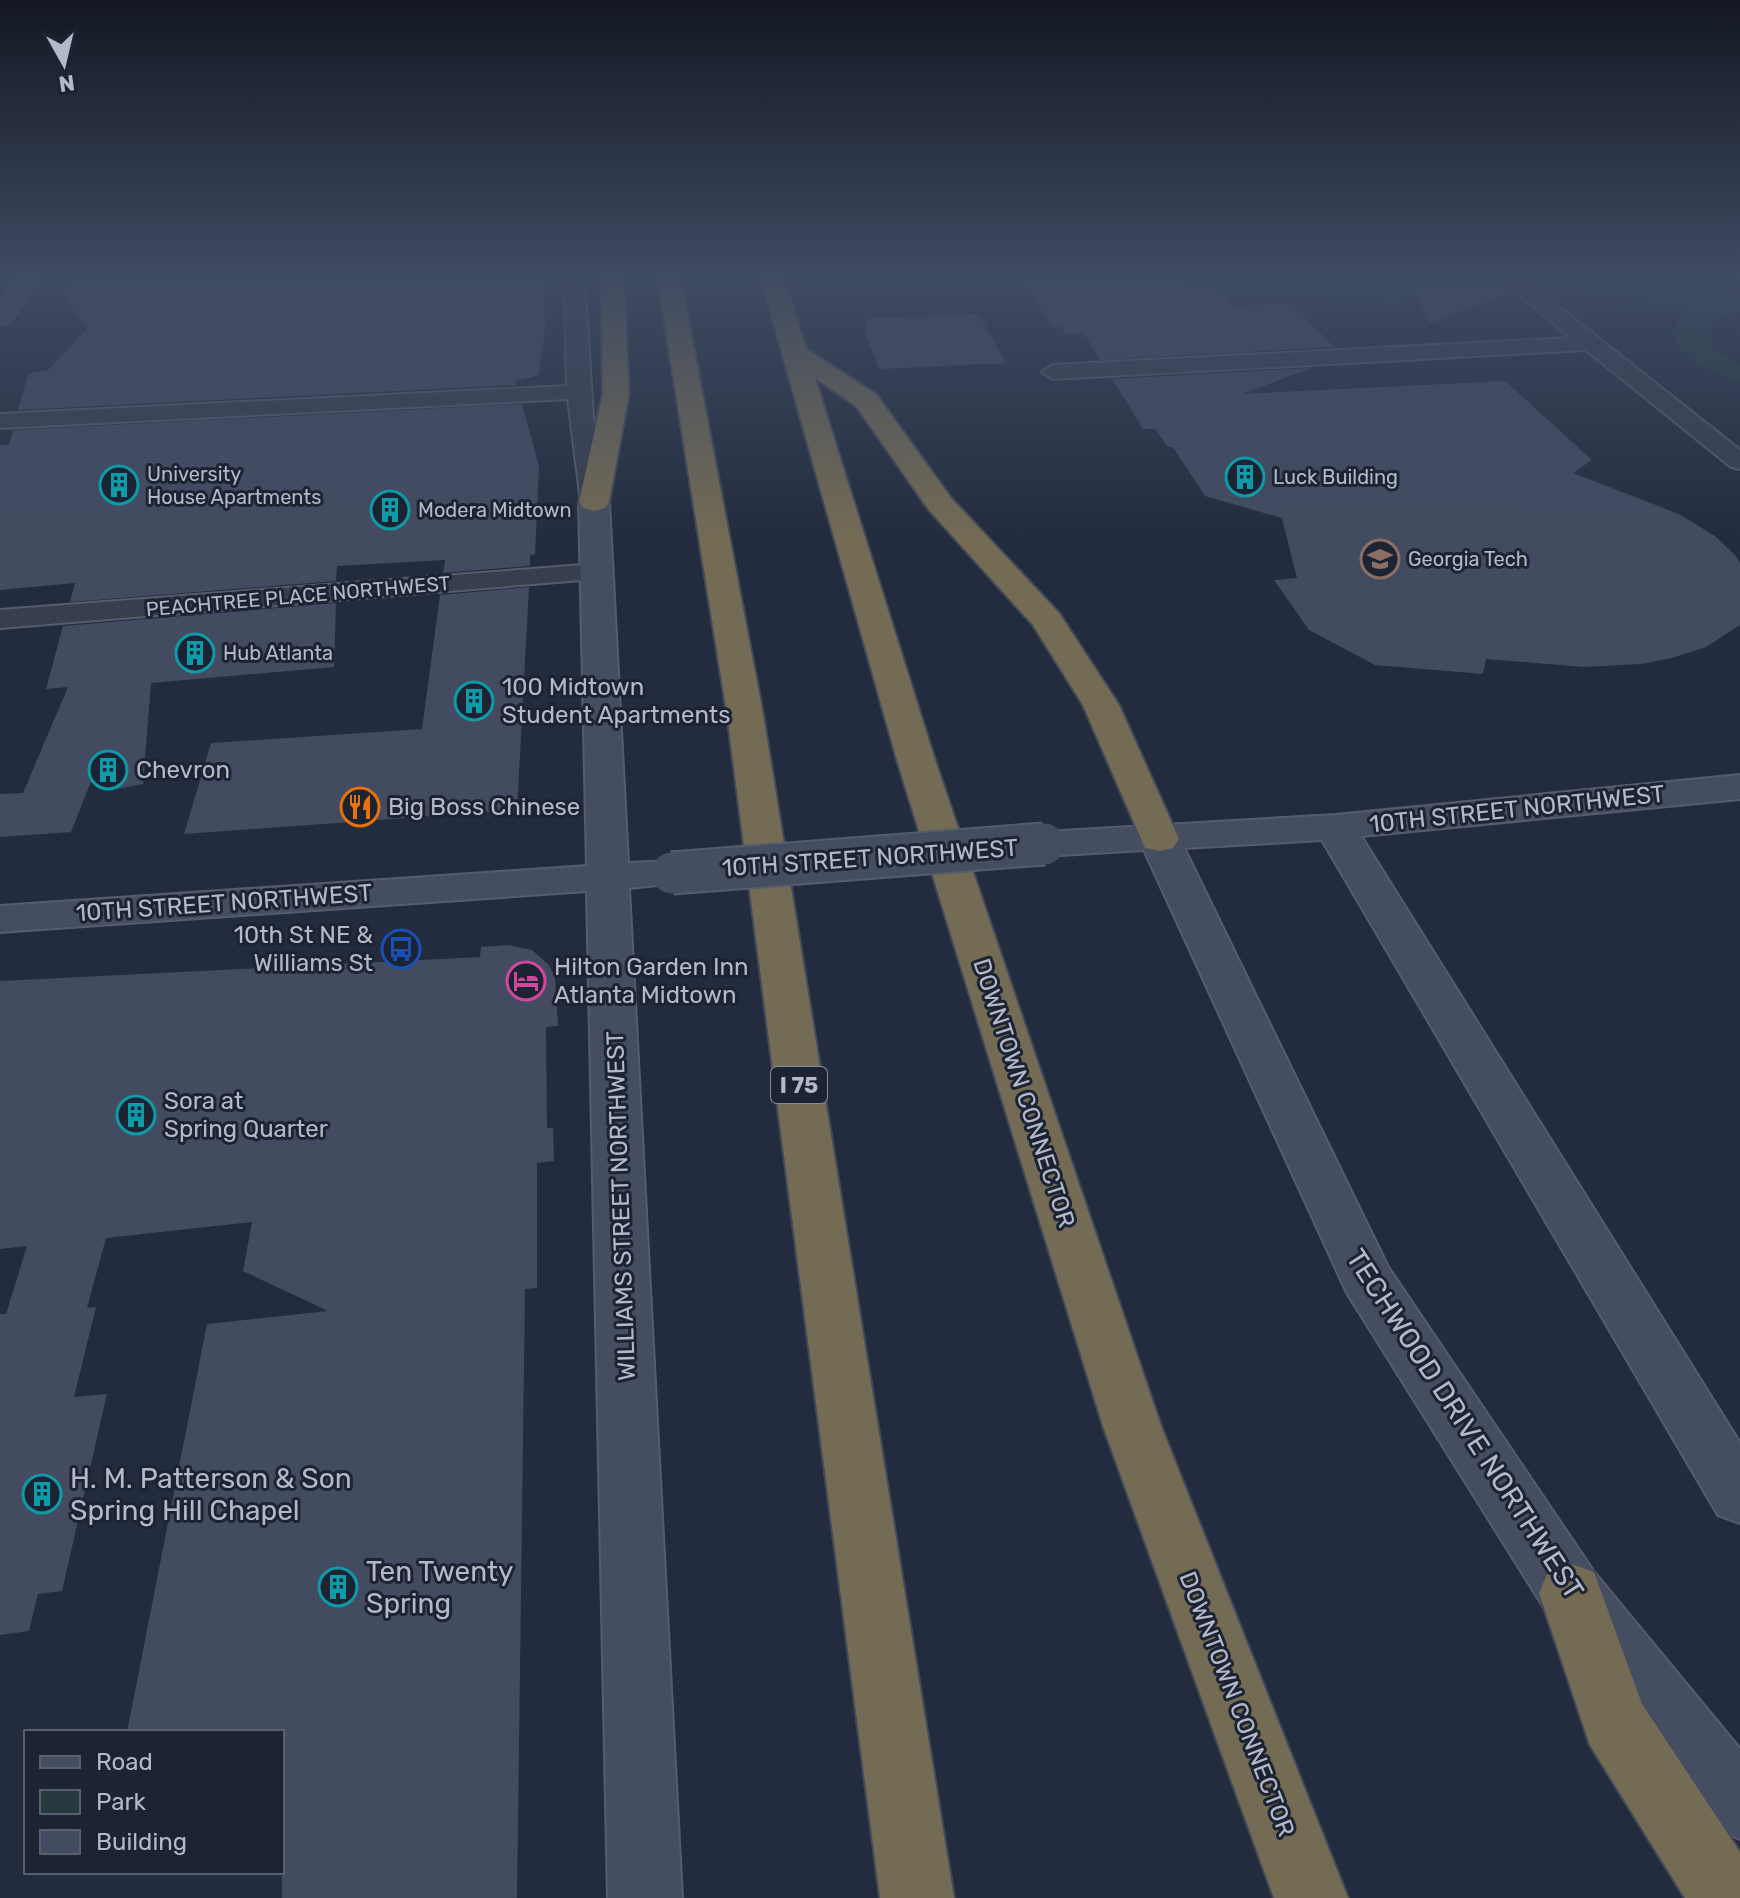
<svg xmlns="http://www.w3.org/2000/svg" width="1740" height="1898" font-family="Rubik,sans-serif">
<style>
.green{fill:#25393f}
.building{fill:#424b60}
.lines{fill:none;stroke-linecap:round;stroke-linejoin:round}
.street-casing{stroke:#555c6c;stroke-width:4}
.secondary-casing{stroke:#555c6c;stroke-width:4}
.highway-casing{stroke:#424959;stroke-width:4}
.street{fill:#373e4e;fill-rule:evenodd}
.secondary{fill:#454d61;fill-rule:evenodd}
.highway{fill:#746b54;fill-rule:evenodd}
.secondary-bridge-casing{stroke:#555c6c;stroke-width:45;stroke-linecap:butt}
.secondary-bridge{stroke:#454d61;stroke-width:41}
.labels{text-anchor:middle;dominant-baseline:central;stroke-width:6;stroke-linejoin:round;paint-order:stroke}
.far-poi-label{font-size:20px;fill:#b3b9c9;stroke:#1c2333;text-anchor:start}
.far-street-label{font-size:20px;fill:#b3b9c9;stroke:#1c2333}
.shield{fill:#1c2333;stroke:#868c9c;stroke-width:2}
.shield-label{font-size:22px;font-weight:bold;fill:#b3b9c9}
.poi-label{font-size:24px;fill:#b3b9c9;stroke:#1c2333;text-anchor:start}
.street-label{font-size:24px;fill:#b3b9c9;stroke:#1c2333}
.near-street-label{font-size:28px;fill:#b3b9c9;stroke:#1c2333}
.near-poi-label{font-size:28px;fill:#b3b9c9;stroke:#1c2333;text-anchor:start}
</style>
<rect width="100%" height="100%" fill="#232c3e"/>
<path class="green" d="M1191,275H1405L1412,292L1402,301L1196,291Z
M1576,275H1740V291L1604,297Z
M1740,296V311L1716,320L1707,334L1713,348L1740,366V383C1709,371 1644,344 1689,309L1628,311L1615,302Z"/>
<path class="building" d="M74,275H544L545,328L539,375L516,381L517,385L18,410L28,374L48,370L87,329L62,294Z
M1019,275H1181L1192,289L1218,288L1234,306L1291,303L1334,347L1100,360L1084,333L1066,334L1062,327H1052Z
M1410,285L1506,287L1512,292L1430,323Z
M979,314L1006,363L879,369L864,329H867L864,319Z
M1311,368L1242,394L1505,381L1592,460L1573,473L1679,514L1715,536L1735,555L1740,563V625L1706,647L1672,658L1641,664L1584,667L1486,659L1483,674L1375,665L1309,630L1274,580L1297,578L1282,518L1205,496L1173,447H1168L1155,429H1143L1112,379Z
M522,404L539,466L535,554L530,555V566L443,573L445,560L337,566L336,581L70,602L75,583L0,590V445H9L13,430Z
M529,587L517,810L184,834L211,743L422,729L440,595Z
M336,603L334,667L151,683L143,784L117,789L92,779L71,832L0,837V794L23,793L68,687L46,689L63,626Z
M508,945L532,950L549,965L555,978L558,1026L546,1027L547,1128H553L554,1161L537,1163V1288L525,1289L517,1898H282V1732H127L207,1324L328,1311L243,1271L252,1222L106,1238L87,1308L96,1307L74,1397L107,1394L62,1591L38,1594L29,1631L0,1635V1314H6L27,1246L0,1249V981L480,957L481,947Z"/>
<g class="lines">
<g class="street-casing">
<path id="street" d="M564,275H584L593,417L607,502L603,508H585L581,502L568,399L0,428V414L567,386Z
M1496,275H1519L1740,450V469L1731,467L1586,350L1053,379L1042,372L1053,365L1571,338Z
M596,564L606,566L610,572L606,578L0,628V610Z"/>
</g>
<g class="secondary-casing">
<path id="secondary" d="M20,275H43L9,322L0,324V301Z
M594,493L605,496L609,502L628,863L672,861L687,864L693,873L687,882L629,888L682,1898H608L587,891L0,932V906L587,866L579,502L583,496Z
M1740,775V799L1361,836L1740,1443V1523L1718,1515L1322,840L1184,848L1388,1267L1594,1572L1740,1749V1839L1715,1829L1548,1614L1347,1293L1144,850L1044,856L1030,853L1024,844L1030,835L1044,832L1335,815Z"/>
</g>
<g class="highway-casing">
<path id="highway" d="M601,275H623L629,393L609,502L605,508L594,511L583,508L579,502L603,393Z
M657,275H680L763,714L954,1898H880L727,714Z
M760,275H783L806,349L876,394L951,498L1059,613L1119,705L1179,839L1173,848L1159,851L1145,848L1083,705L1033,625L929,510L856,406L815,378L935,760L1161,1426L1348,1898H1274L1103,1426L897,760Z
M1571,1564L1594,1572L1642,1704L1740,1852V1898H1685L1590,1745L1539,1593L1548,1572Z"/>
</g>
<use href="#street" class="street"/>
<use href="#secondary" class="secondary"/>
<use href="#highway" class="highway"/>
<g class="secondary-bridge-casing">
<path id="secondary-bridge" d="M672,873L1044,844"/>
</g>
<use href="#secondary-bridge" class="secondary-bridge"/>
</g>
<linearGradient id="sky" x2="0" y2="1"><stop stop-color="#131822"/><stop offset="0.51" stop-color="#3f4b63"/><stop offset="1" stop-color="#3f4b63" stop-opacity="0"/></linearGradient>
<rect width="1740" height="541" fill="url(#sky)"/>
<defs>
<g id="building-ring" transform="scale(2)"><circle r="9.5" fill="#1c2333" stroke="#0f9aa8" stroke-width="1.5"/><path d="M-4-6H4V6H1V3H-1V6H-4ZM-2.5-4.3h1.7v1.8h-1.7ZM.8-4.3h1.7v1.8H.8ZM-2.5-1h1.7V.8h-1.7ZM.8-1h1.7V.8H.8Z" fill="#0f9aa8"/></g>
<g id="university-ring" transform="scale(2)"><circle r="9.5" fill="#1c2333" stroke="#8d6e63" stroke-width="1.5"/><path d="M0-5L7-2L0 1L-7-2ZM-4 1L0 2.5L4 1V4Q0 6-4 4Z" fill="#8d6e63"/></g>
<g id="restaurant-ring" transform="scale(2)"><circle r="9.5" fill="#1c2333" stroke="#e8710a" stroke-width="1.5"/><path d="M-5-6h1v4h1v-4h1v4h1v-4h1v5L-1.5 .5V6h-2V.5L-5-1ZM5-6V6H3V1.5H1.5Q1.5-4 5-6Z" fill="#e8710a"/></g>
<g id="bus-ring" transform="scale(2)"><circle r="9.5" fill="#1c2333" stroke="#1a4fb4" stroke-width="1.5"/><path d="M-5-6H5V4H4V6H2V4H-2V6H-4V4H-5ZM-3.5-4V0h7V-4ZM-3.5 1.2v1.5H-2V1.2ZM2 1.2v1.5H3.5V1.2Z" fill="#1a4fb4"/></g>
<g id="hotel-ring" transform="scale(2)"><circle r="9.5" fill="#1c2333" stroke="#d1479c" stroke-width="1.5"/><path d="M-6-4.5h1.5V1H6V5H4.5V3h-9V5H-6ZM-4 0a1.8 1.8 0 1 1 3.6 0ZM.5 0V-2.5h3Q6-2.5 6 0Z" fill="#d1479c"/></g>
</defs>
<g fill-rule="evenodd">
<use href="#building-ring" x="1245" y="477"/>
<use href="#building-ring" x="119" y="485"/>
<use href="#building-ring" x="390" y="510"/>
<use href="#university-ring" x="1380" y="559"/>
<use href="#building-ring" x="195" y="653"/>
<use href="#building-ring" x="474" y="701"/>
<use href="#building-ring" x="108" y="770"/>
<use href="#restaurant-ring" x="360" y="807"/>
<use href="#bus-ring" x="401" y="949"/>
<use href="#hotel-ring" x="526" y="981"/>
<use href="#building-ring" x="136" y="1115"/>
<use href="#building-ring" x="42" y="1494"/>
<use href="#building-ring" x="338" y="1587"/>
</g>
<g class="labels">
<g class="far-poi-label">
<text x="147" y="474">University<tspan x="147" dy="23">House Apartments</tspan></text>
<text x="1273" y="477">Luck Building</text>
<text x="418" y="510">Modera Midtown</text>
<text x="1408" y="559">Georgia Tech</text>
<text x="223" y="653">Hub Atlanta</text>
</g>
<g class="far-street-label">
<text transform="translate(298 596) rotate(-5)">PEACHTREE PLACE NORTHWEST</text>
</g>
<rect class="shield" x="771" y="1067" width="56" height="36" rx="6"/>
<g class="shield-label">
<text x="799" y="1085">I 75</text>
</g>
<g class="poi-label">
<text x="502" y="687">100 Midtown<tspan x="502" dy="28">Student Apartments</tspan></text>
<text x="136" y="770">Chevron</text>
<text x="388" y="807">Big Boss Chinese</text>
<text x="373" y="935" text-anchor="end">10th St NE &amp;<tspan x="373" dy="28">Williams St</tspan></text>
<text x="554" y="967">Hilton Garden Inn<tspan x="554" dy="28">Atlanta Midtown</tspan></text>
<text x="164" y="1101">Sora at<tspan x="164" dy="28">Spring Quarter</tspan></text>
</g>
<g class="street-label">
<text transform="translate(1517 809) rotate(-6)">10TH STREET NORTHWEST</text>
<text transform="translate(870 858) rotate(-4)">10TH STREET NORTHWEST</text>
<text transform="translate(224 903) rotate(-4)">10TH STREET NORTHWEST</text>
<text transform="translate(1024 1093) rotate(72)">DOWNTOWN CONNECTOR</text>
<text transform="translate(621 1206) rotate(-92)">WILLIAMS STREET NORTHWEST</text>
<text transform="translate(1237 1704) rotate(69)">DOWNTOWN CONNECTOR</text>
</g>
<g class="near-street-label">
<text transform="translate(1465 1424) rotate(57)">TECHWOOD DRIVE NORTHWEST</text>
</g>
<g class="near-poi-label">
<text x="70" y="1478">H. M. Patterson &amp; Son<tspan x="70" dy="32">Spring Hill Chapel</tspan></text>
<text x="366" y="1571">Ten Twenty<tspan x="366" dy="32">Spring</tspan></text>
</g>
</g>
<rect x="24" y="1730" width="260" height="144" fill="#1c2333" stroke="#585f6f" stroke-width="2"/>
<rect x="40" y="1756" width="40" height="12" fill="#454d61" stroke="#585f6f" stroke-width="2"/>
<text x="96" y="1770" font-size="24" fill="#b3b9c9">Road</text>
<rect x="40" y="1790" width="40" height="24" fill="#25393f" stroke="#585f6f" stroke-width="2"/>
<text x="96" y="1810" font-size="24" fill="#b3b9c9">Park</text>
<rect x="40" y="1830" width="40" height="24" fill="#424b60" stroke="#585f6f" stroke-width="2"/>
<text x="96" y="1850" font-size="24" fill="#b3b9c9">Building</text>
<g transform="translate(64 64) rotate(172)" stroke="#1c2333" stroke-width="6" paint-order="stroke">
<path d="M0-6L14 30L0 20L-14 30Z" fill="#b3b9c9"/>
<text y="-12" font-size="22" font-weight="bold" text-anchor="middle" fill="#b3b9c9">N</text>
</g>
</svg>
